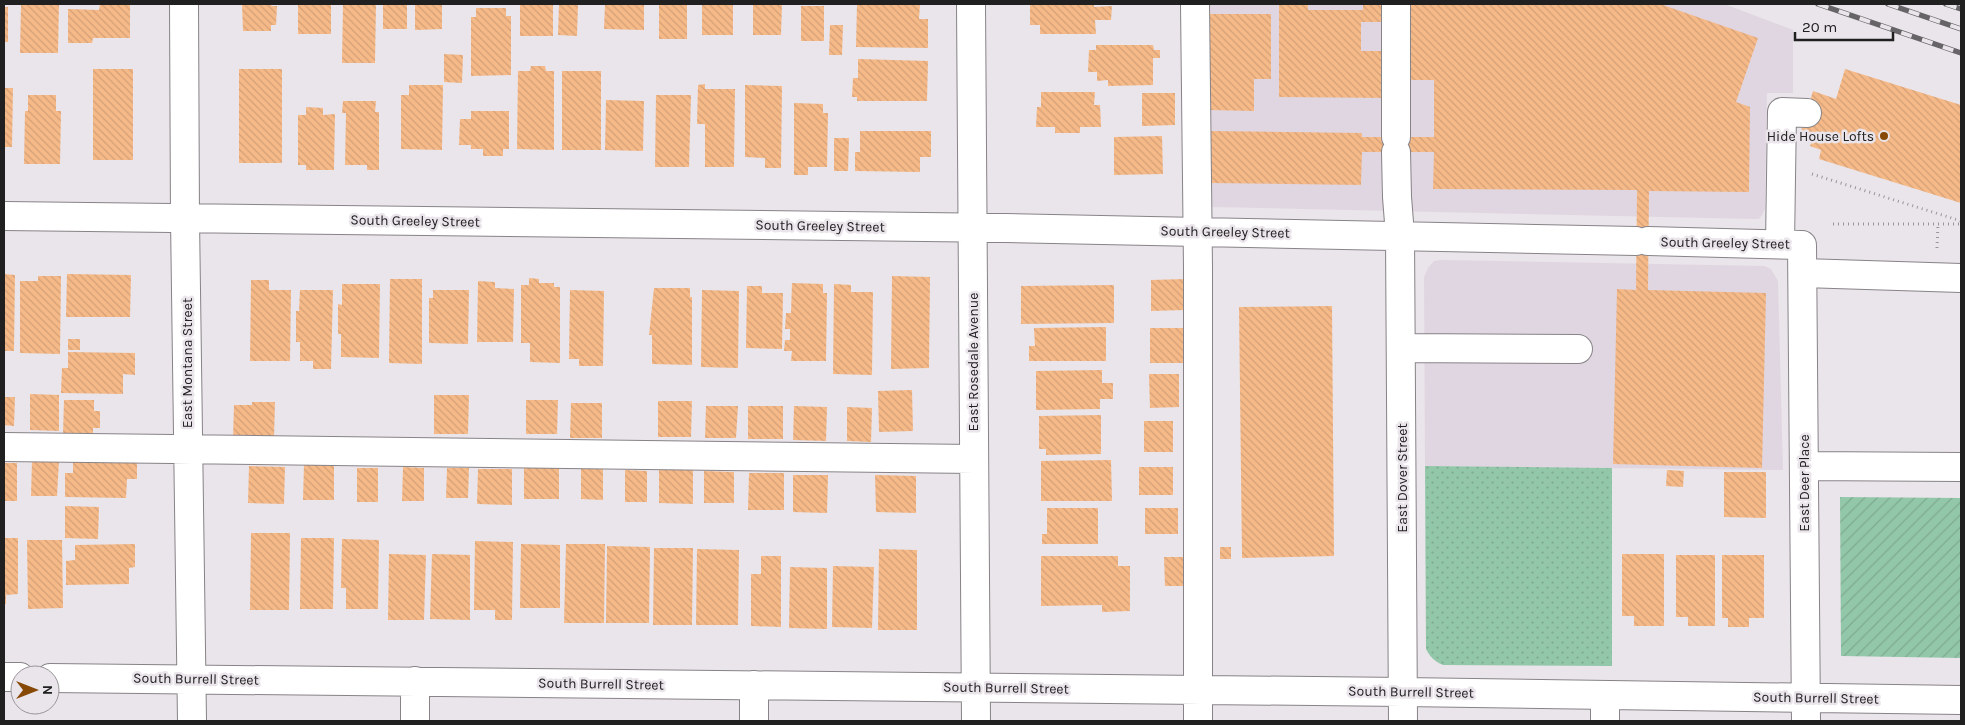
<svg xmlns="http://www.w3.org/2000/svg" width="1965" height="725" font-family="Karla,sans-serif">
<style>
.built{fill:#e0d6e1}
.grass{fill:url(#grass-dots)}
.garden{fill:url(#garden-furrows)}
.building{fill:url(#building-back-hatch)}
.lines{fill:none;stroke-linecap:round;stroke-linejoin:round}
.minor-casing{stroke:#878387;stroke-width:30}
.path{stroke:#999699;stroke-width:3;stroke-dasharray:1 4;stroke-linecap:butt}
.minor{stroke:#fff;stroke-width:28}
.rail-casing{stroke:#666466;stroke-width:5.5}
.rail{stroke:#eae5ea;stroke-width:4;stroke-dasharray:11;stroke-linecap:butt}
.poi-dot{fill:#864906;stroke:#eae5ea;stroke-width:2}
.labels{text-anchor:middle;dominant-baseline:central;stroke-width:5;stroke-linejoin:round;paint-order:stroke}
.poi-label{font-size:14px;fill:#212021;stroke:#eae5ea;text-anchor:end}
.street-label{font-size:14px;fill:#212021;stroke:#eae5ea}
</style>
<defs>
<pattern id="grass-dots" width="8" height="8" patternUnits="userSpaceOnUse" patternTransform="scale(1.25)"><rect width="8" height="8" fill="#93c7a9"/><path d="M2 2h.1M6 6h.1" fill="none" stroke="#7eab91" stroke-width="1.8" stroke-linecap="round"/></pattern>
<pattern id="garden-furrows" width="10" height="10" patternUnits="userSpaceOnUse" patternTransform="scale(1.25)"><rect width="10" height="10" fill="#93c7a9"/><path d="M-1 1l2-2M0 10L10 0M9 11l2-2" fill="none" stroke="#7eab91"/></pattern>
<pattern id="building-back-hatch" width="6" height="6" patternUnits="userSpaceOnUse" patternTransform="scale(1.25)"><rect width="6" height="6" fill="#f6ba89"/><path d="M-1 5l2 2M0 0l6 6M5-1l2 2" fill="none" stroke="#d3a076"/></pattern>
</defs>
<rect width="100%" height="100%" fill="#eae5ea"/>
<path class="built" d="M1207,4H1724L1793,30V93H1767L1765,209L1762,215L1759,219H1753L1212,207L1208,199Z
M1443,260L1764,266L1771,269L1778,281L1783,470L1425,466L1424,277L1428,268L1434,261Z"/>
<path class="grass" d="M1425,466L1612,468V666L1443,665C1434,661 1430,657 1426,649Z"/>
<path class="garden" d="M1840,497L1961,498V658L1841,656Z"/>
<path class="building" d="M21,4H59L58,53H20Z
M100,4H130V38H93L92,43H68V9L99,10Z
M242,4H272L271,6H277L276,25H271V31H243Z
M298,4H331V34H298Z
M343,4H376L375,63H342Z
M383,4H407V29H383Z
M415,4H442V29L415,30Z
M520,4H553V36H520Z
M559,4H578L577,36L558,35Z
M605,4H644V30L604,29Z
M659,4H687V39H659Z
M702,4H733V35H702Z
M753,4H782L781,35H753Z
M857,4H920L919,19H928V48L856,47Z
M1030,4H1094V7L1112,6L1111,20H1095L1096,34H1040V25H1030Z
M1279,4H1308V10H1363V4H1387V22H1361V51H1387V98L1279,97Z
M1402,4H1660L1758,38L1736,102L1750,107L1749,192L1649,191L1648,290L1766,293L1762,468L1613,464L1617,289L1636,290L1637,190L1433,189L1434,152H1362L1361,185L1208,183L1209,131L1362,133V137H1434V80H1401Z
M801,6H824V41H801Z
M4,7H8V42H4Z
M476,8H506V16H511V75L471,76V17H476Z
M1209,14H1271V79H1254V111L1209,110Z
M830,25H843L842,55H829Z
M1096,45H1153L1154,50H1160V58H1153V85L1108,86V80L1097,81V72H1088L1089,50H1096Z
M444,54L463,55L462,83L444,82Z
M858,59L928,61L927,101H857V97H852L853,78H858Z
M531,66H545L546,71H554V150L517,149L518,71H530Z
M93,69H133V160H93Z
M239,69H282V163H239Z
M1845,69L1961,105V203L1819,159L1821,150L1810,146L1813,138L1800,134L1813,91L1836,99Z
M562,71H601V150H562Z
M705,84V89H735L734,167H705V124H697L698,85Z
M409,85H443L442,150L401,149V95H409Z
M745,85L782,86L781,168H765V158L745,157Z
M4,88H13L12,147H4Z
M1041,92H1095L1094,105H1100L1101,127H1080V133H1055V127H1036L1037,107H1041Z
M1142,93H1175V125L1142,126Z
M28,95H56V111H61L60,164H24L25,111H28Z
M656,95H691L689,167H655Z
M606,100L644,101L643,151L605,150Z
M343,101H376L375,112H379V170H367V165H345L346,113H342Z
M794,103L823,104V113H828L827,167H808V175H794Z
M306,107L323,108V115L335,114L334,170H306V165H298V115H306Z
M471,111H509V149H503V156H483V149H471V145H459L460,119H471Z
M860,131H931V157H920V172L855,171V152H860Z
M1162,136L1163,174L1114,175V137Z
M834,138H849L848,171H834Z
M4,274L15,275L14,351H4Z
M67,274L131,275L130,317H66Z
M38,276H61L60,354L20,353V281H38Z
M892,276L930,277L929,368L891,369Z
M529,278L539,279V283H554V287H560V363L530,362V343H521V285H529Z
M390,279H422V364L389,363Z
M1185,279V310L1151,311V280Z
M251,280H269V290H291L290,361H250Z
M478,281L495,282V288L514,289L513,342H477Z
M792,283L823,284V293H827L826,361H791L792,351H784L785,340H790V329H785L786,313H791Z
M342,284H380L379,358L341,357V334H338V304L342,305Z
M834,284L851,285V292H873L872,375L833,374Z
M1114,285V323L1021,324V286Z
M747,286H762V293H783L782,349L746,348Z
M654,288H690V297H692V365L652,364V335H649Z
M300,290H333L331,369H313V361H300V342H296V311H299Z
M433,290H469L468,344L429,343V298H433Z
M570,290L604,291L603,366H579V359H569Z
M702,290L739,291L738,368L701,367Z
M1332,306L1334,556L1242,558L1239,307Z
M1106,327V361H1029V346H1035L1034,328Z
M1150,328H1184V363H1150Z
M68,339H80V350H68Z
M68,352L135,353V375L123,374V394L61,393L62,368H68Z
M1102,370V383H1113V399H1100V409L1036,410V371Z
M1149,374H1179V407L1150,408Z
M912,390L913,431L879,432L878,391Z
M30,394L59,395V431L30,430Z
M434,395H469L468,434H434Z
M4,397H15L14,426L4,425Z
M64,400H94V411H100V428H93V434H63Z
M526,400H558L557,434H526Z
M658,401H692L691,437H658Z
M252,402H275L274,438H233L234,405H252Z
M571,403H602V438H570Z
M706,406H738L736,438H705Z
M748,406H783V439H748Z
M794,406L827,407L826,441L793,440Z
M847,407L872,408L871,442L847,441Z
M1101,415V454L1046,455V449H1039V416Z
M1144,421H1173V452H1144Z
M73,455L137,456V479H127L126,498L65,497V473H73Z
M32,460H59L57,496H31Z
M1111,460L1112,501H1041V461Z
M4,463H17V501H4Z
M304,464H334V500H303Z
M249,466L285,467L284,504L248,503Z
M524,466H559V499H524Z
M403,467L424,468V501H402Z
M1139,467H1173V495H1139Z
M357,468H378V502H357Z
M447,468H469L468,498H446Z
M581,468H603V500L581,499Z
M478,469H512V505L477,504Z
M625,470L647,471V502H625Z
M659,470H693V504L659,503Z
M1667,470L1684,471L1683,487L1666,486Z
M704,471L734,472V503H704Z
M1724,472H1766V518L1724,517Z
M749,473H784V510H748Z
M793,475H828L827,513L793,512Z
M875,475L916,476V513L876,512Z
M65,506L99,507L98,539L65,538Z
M1047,508H1098V544H1042V534H1047Z
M1145,508H1178V534H1145Z
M251,533H290L289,610H250Z
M4,538H18V594L6,595V604H4Z
M301,538H334L333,609H300Z
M342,539L379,540L378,609H346V588H341Z
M27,540H62L63,608L28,609Z
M475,541L513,542L512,620H495V610H474Z
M135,544V567L129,568V584L66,585V561L75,560V545Z
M521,544L560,545V608H520Z
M566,544H605L604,623H564Z
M607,546L650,547L649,623H606Z
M1220,547H1231V559H1220Z
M654,548H693L692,625H653Z
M697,549L739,550L738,625H696Z
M879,549L917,550V630H878Z
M389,554L426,555L424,620H388Z
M432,554L470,555V620L430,619Z
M1622,554H1664V626H1634V616H1622Z
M1676,555H1715V626H1688V617H1676Z
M1722,555H1764V618H1749V627H1728V618H1722Z
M761,556H781V627L751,626V574H761Z
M1041,556H1118V566H1130V611L1102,612V605L1041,606Z
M1164,557H1185V586H1165Z
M833,566L874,567L872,628L832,627Z
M790,567L827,568V629L789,628Z"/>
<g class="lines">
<g class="minor-casing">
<path id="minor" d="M184,4L185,219L192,721
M971,4L976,721
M1195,4L1198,268V721
M1396,4V137
M1396,152L1397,197L1400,235L1403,721
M4,216L1005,228L1636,241
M1648,241L1802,245L1806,721
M1780,244L1782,112L1807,113
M1803,273L1961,278
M1401,348L1578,349
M4,447L974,459
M1804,466L1961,467
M4,677H20
M50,678L1403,692L1961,700
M415,681V721
M754,685V721
M1605,695V721"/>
</g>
<path class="path" d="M1812,174L1961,221
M1833,224H1961
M1937,248L1938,223"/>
<use href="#minor" class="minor"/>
<g class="rail-casing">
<path id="rail" d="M1818,4L1961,53
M1888,4L1961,29
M1946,4L1961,9"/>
</g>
<use href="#rail" class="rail"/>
</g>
<circle class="poi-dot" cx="1884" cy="136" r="5"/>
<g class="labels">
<g class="poi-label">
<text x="1874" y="136">Hide House Lofts</text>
</g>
<g class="street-label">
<text transform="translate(415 221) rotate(1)">South Greeley Street</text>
<text transform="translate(820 226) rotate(1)">South Greeley Street</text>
<text transform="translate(1225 232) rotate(1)">South Greeley Street</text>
<text transform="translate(1725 243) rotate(1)">South Greeley Street</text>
<text transform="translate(973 362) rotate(-90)">East Rosedale Avenue</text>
<text transform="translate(187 363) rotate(-90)">East Montana Street</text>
<text transform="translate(1402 478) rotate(-90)">East Dover Street</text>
<text transform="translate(1804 483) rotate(-90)">East Deer Place</text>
<text transform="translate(196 679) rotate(1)">South Burrell Street</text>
<text transform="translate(601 684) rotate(1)">South Burrell Street</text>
<text transform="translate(1006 688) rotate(1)">South Burrell Street</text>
<text transform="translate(1411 692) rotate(1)">South Burrell Street</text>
<text transform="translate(1816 698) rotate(1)">South Burrell Street</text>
</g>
</g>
<rect width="1965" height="725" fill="none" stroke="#212021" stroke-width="10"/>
<g transform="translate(35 690) rotate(90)"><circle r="24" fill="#eae5ea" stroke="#9a969a"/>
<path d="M0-4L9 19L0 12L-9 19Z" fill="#864906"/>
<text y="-8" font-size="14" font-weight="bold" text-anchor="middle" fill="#212021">N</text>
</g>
<path d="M1795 32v8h98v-8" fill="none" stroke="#212021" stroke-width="2.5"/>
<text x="1802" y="32" font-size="15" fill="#212021" stroke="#eae5ea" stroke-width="4" paint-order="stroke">20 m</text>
</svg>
